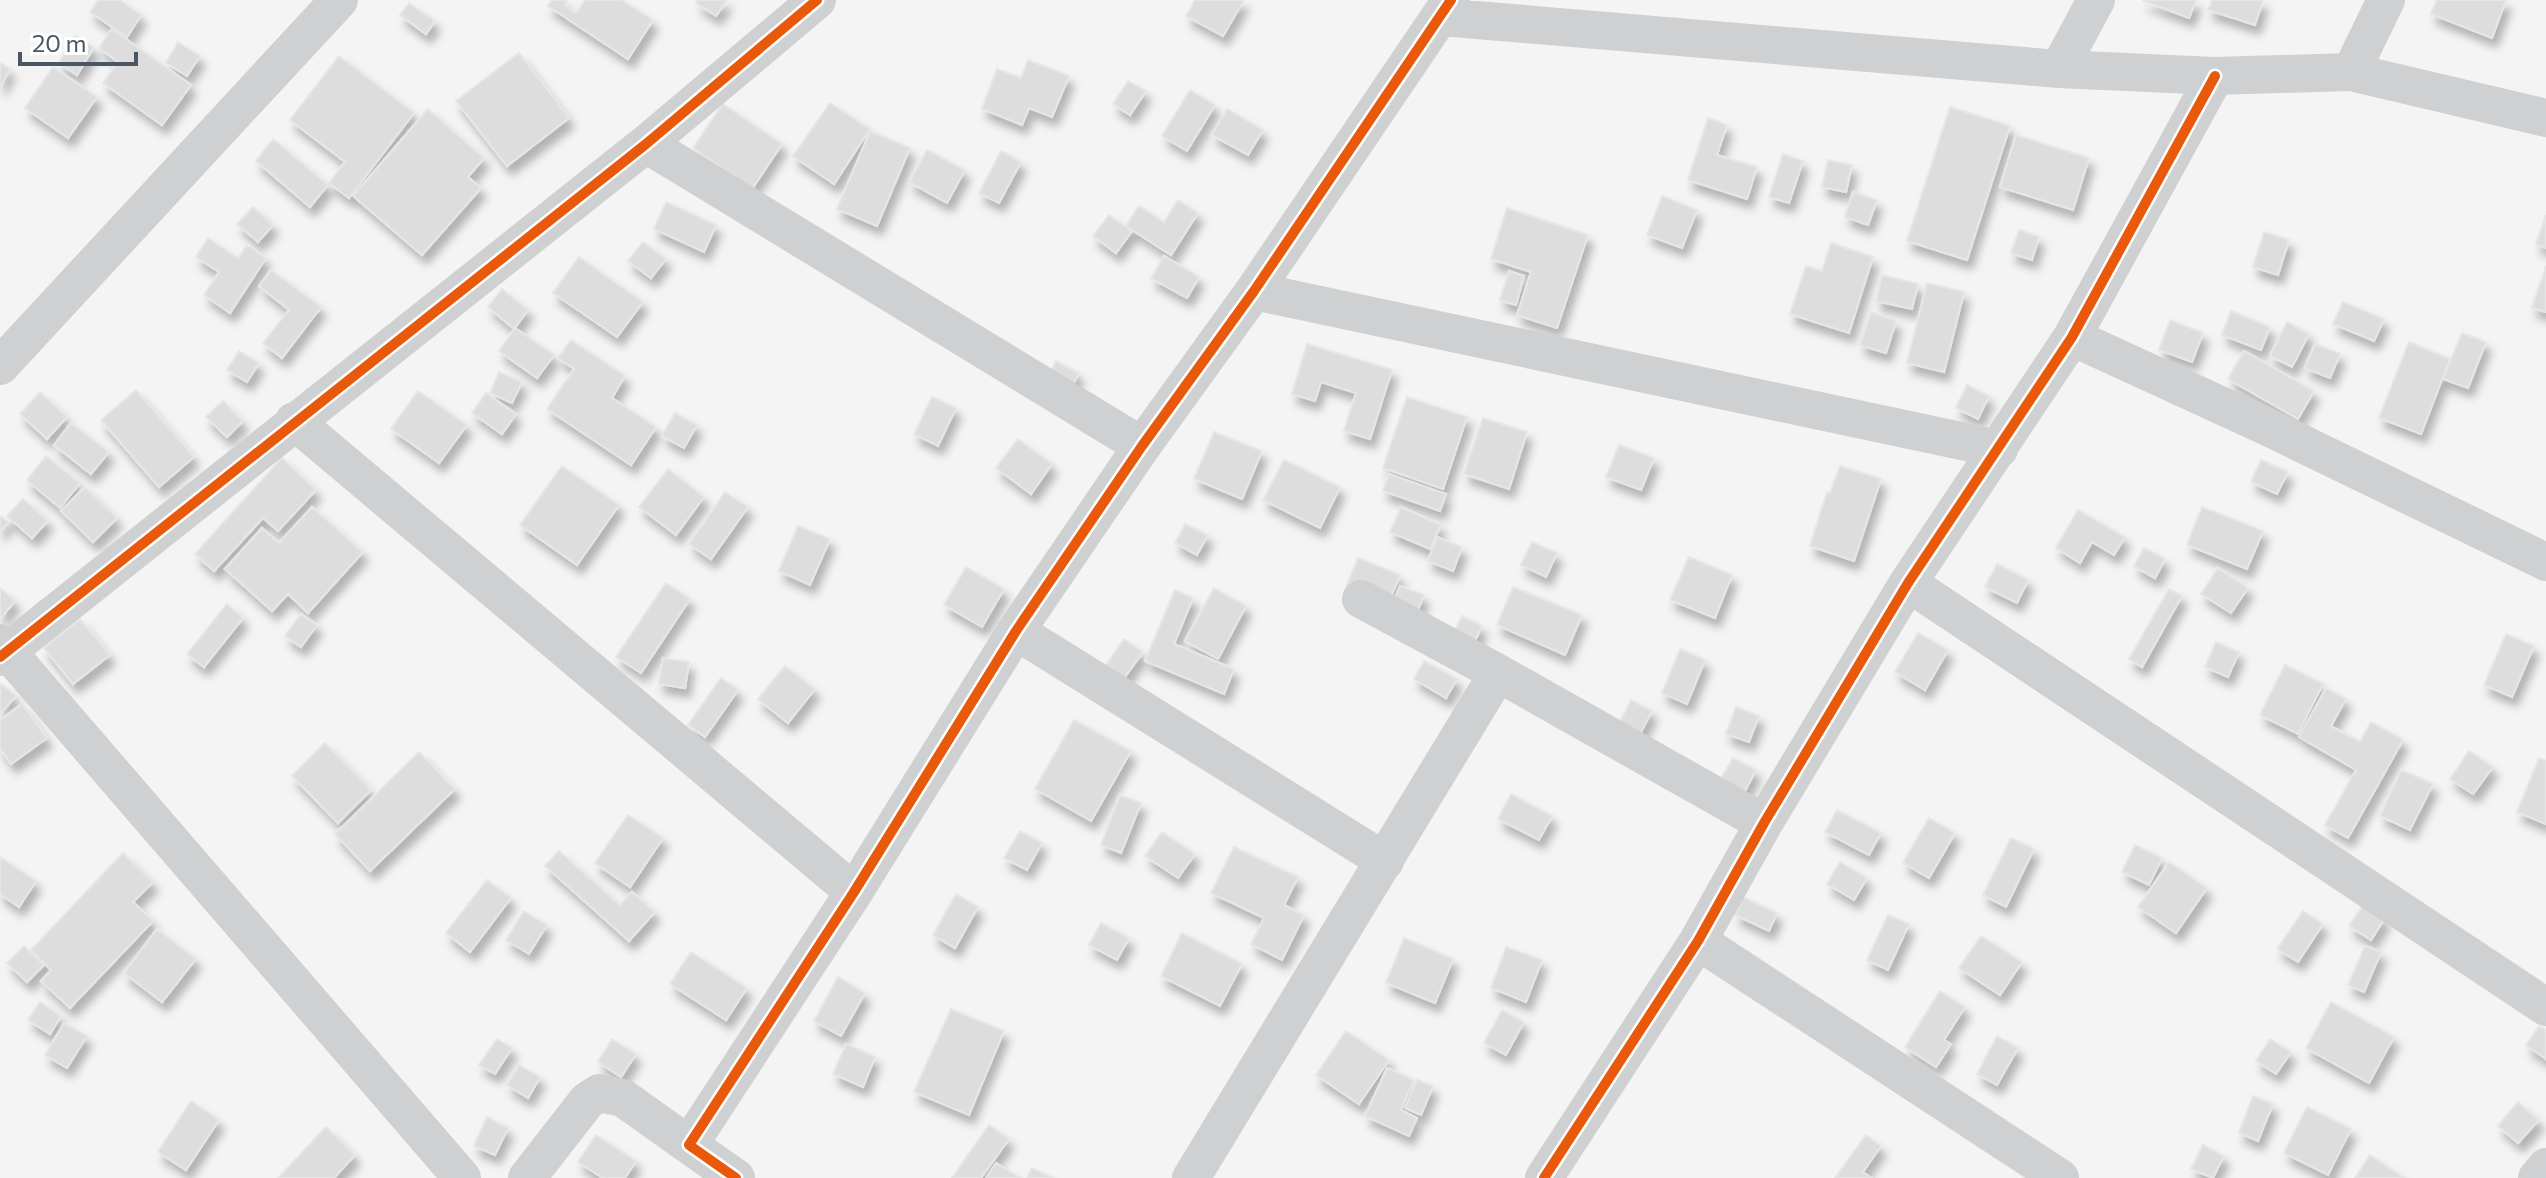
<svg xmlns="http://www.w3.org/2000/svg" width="2546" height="1178" font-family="Commissioner,sans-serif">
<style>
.building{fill:#ddddde;stroke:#e5e6e7;stroke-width:2;filter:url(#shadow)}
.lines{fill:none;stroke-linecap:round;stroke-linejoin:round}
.minor{stroke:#ced0d2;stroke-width:38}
.cycleway-casing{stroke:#fff;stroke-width:15}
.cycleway{stroke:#e8590c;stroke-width:10}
</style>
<defs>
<filter id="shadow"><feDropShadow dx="5" dy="9" stdDeviation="4" flood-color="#0004"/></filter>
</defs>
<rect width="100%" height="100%" fill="#f4f4f4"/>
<path class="building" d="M98,0H120L141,15L127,37L90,12Z
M552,0H567L564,5L576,13L585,0H622L653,20L628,59L548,6Z
M698,0H727L716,16L696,3Z
M1195,0H1244L1223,36L1186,16Z
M2142,0H2196L2189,18Z
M2212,0H2263L2255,25L2208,10Z
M2437,0H2506L2492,38L2431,14Z
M409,3L435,21L426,34L400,15Z
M112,29L191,85L162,125L103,83L118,62L99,48Z
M75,36L94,47L77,75L59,63Z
M178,42L200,56L187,76L166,63Z
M519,53L569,118L507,166L456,101Z
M339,56L414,113L349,198L329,183L345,162L290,120Z
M1028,60L1069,76L1052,117L1029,108L1022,125L982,109L997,69L1021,78Z
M0,63L10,69L0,87Z
M53,67L97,97L68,138L25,108Z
M1128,81L1146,91L1130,115L1113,104Z
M1190,90L1215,105L1187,151L1162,136Z
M830,103L870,129L834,184L793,156Z
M723,104L782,144L752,189L693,148Z
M1950,107L2010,126L1967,260L1907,241Z
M428,109L484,158L468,177L481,188L422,255L353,196Z
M1227,109L1263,130L1248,155L1212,135Z
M1708,118L1727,125L1717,155L1757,167L1747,199L1688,180Z
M870,131L910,148L877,226L837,209Z
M2016,135L2089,158L2073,210L2000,187Z
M273,139L328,185L310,207L256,161Z
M927,150L965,170L947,203L909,182Z
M1001,151L1021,162L999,203L979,193Z
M1783,154L1803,161L1789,203L1769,197Z
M1828,160L1852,165L1846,192L1822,187Z
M1853,192L1877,200L1868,225L1845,217Z
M1662,196L1697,210L1682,248L1647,235Z
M1178,200L1198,213L1171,255L1126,226L1139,206L1164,222Z
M666,202L716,225L704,252L654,229Z
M253,207L273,225L258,242L237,224Z
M1507,208L1588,235L1557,328L1517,315L1531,272L1491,259Z
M1109,215L1132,231L1116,253L1093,236Z
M2546,215V248L2536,244Z
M2019,230L2039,237L2032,260L2011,253Z
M2264,232L2289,240L2278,275L2253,267Z
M208,238L238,258L247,245L266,258L230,313L204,295L219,272L196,257Z
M643,242L666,259L651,278L628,261Z
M1831,243L1873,257L1849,333L1790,314L1806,266L1822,271Z
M1164,256L1199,277L1187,298L1151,278Z
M579,257L643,302L617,337L553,293Z
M2546,266V312L2532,308Z
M271,270L321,307L282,358L263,343L289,310L259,286Z
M1509,271L1524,276L1516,305L1500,300Z
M1882,275L1918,284L1912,309L1876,301Z
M1927,283L1964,292L1944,372L1907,363Z
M502,289L528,310L514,329L488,307Z
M2343,302L2384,319L2374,341L2333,324Z
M2231,311L2270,327L2261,350L2222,335Z
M1871,312L1896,321L1886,353L1860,345Z
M2170,320L2203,333L2192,362L2159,350Z
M2287,322L2309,334L2292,367L2270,356Z
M515,328L554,355L537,378L499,351Z
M2462,333L2486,342L2468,388L2443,379Z
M571,340L625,376L612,398L656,427L631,465L547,409L574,369L558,358Z
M2409,342L2450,359L2421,434L2379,418Z
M1307,344L1392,370L1370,439L1344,431L1356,393L1321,382L1315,401L1292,394Z
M2315,344L2340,354L2330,378L2305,368Z
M239,351L259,363L247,382L227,370Z
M2244,351L2314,391L2298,419L2228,379Z
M1056,361L1079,373L1070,390L1047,378Z
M499,372L522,382L512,403L490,393Z
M1967,385L1989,396L1978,419L1956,408Z
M136,390L194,457L159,487L101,420Z
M418,391L467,425L439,463L391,429Z
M40,392L67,417L47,439L20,414Z
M486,393L516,414L502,434L472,413Z
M932,397L956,408L938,446L914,434Z
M1407,397L1467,417L1443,489L1383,468Z
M223,401L243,421L227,437L206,417Z
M675,413L697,425L684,448L662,436Z
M1483,418L1527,432L1509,489L1464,474Z
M71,423L109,452L91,474L54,445Z
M1214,432L1262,451L1242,499L1194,479Z
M1018,439L1052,464L1031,494L996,468Z
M1619,445L1654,458L1641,490L1606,477Z
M46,456L80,483L60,508L27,480Z
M282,458L316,490L278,531L263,518L214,571L195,554Z
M1284,460L1340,487L1320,528L1263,500Z
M2261,460L2288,472L2277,494L2251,482Z
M562,466L619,505L577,565L520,525Z
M1840,466L1881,479L1854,561L1810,546L1827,492L1830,493Z
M668,469L704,497L676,535L639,507Z
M1389,474L1446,494L1440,511L1383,491Z
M85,487L117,518L93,542L61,511Z
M725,492L748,507L711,559L689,544Z
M23,499L48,521L32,538L7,516Z
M312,507L363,552L308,613L288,594L272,611L225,569L262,528L279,543Z
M1401,507L1441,525L1430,549L1390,532Z
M2202,507L2263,531L2247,569L2187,545Z
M2078,510L2125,537L2114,555L2092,542L2080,563L2056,548Z
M0,516L8,522L0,532Z
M1185,524L1208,535L1197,555L1175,543Z
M798,526L830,539L810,585L779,571Z
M1437,537L1462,547L1453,571L1428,561Z
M1532,542L1557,553L1546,577L1521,565Z
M2144,548L2165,559L2155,578L2134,566Z
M1689,557L1732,575L1715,618L1670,600Z
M1358,558L1400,575L1389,602L1347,585Z
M1997,564L2028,580L2017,603L1985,587Z
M966,567L1004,589L982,627L944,605Z
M2218,568L2248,588L2231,613L2201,594Z
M666,583L690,599L641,673L616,657Z
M1400,586L1424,595L1415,617L1391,607Z
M1513,587L1582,615L1565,655L1497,625Z
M0,588L15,601L0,619Z
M1214,588L1246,606L1218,659L1185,641Z
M2169,589L2182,596L2142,667L2129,659Z
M1175,590L1193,598L1174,644L1234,669L1224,694L1145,661Z
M227,604L243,618L204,667L187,654Z
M301,614L317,625L301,647L285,636Z
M1462,616L1482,626L1471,650L1450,640Z
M80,619L110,655L73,684L44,648Z
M1918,633L1948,650L1925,690L1895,672Z
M2506,634L2534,646L2512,697L2484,685Z
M1124,639L1143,652L1122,681L1104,668Z
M2216,642L2239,652L2228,677L2205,667Z
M1680,649L1705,660L1687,704L1662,693Z
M663,658L689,662L685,688L659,684Z
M1424,661L1457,679L1446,698L1414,679Z
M2285,665L2323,684L2298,734L2260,715Z
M785,666L815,689L788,723L758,699Z
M721,678L738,690L705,737L688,725Z
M0,683L16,696L0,714Z
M2326,688L2346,699L2331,726L2360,742L2371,722L2403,740L2348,838L2325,825L2356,770L2299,737Z
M1631,700L1652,711L1639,736L1618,726Z
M22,704L47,738L11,764L0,748V720Z
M1736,707L1759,716L1749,742L1726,734Z
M1074,720L1131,751L1091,821L1035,789Z
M325,743L371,790L338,823L292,776Z
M2469,751L2493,767L2473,794L2450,779Z
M419,752L455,789L370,871L335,834Z
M1733,758L1756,770L1744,793L1720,780Z
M2539,758L2546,761V824L2517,812Z
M2401,770L2433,784L2410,830L2380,816Z
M1511,794L1552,816L1539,840L1498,819Z
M1120,795L1141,803L1121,853L1101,845Z
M1837,810L1881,833L1869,855L1825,832Z
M628,815L663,838L630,887L595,863Z
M1929,818L1955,833L1929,878L1903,863Z
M1020,831L1042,843L1027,870L1004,858Z
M1162,832L1195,854L1178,878L1145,856Z
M2011,838L2034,849L2006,907L1983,895Z
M2135,845L2162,858L2149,885L2122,872Z
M1234,847L1298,877L1284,905L1304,915L1282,960L1251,944L1264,918L1211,893Z
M559,851L620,905L632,892L655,912L629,941L545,866Z
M123,853L153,882L133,902L153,921L70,1008L41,981L51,970L31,950Z
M0,857L36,881L19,907L0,894Z
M1840,862L1867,878L1854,900L1827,884Z
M2169,862L2207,888L2176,933L2138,907Z
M487,880L511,898L470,952L446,933Z
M956,894L978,907L955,948L933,935Z
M1743,897L1777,913L1769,931L1735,915Z
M2363,905L2385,918L2371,940L2349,926Z
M524,911L547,925L529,954L506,940Z
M2303,911L2323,924L2298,962L2277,949Z
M1888,915L1909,924L1888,970L1867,960Z
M1101,923L1129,938L1117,960L1089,945Z
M157,929L196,959L162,1002L124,973Z
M1182,933L1242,964L1220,1006L1161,976Z
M1981,936L2022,962L2000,995L1959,968Z
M1404,938L1453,959L1435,1003L1386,983Z
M24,946L44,965L27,982L7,963Z
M2365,946L2381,952L2364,992L2348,985Z
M1506,947L1542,960L1526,1002L1491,988Z
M691,952L747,988L726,1020L670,984Z
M838,977L865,993L841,1036L814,1021Z
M1940,991L1965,1007L1944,1040L1951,1044L1936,1067L1905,1047Z
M40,1002L61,1016L50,1034L28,1020Z
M2331,1002L2394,1037L2369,1083L2306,1048Z
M951,1009L1004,1031L969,1115L914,1092Z
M1502,1010L1524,1022L1506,1055L1484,1043Z
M64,1023L87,1036L67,1068L45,1055Z
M2539,1026L2546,1030V1059L2526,1045Z
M1346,1031L1389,1060L1359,1104L1316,1075Z
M1997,1036L2018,1048L1997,1085L1977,1074Z
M497,1039L512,1048L495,1074L479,1065Z
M612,1039L636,1054L621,1077L598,1062Z
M2270,1039L2291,1052L2276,1074L2256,1061Z
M846,1044L875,1057L863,1087L833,1074Z
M519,1065L540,1077L528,1098L507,1085Z
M1387,1068L1414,1080L1401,1110L1417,1118L1409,1136L1365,1116Z
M1417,1080L1433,1086L1421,1115L1405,1108Z
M2253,1096L2273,1104L2258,1141L2239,1133Z
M191,1101L219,1120L186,1170L158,1152Z
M2518,1102L2539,1120L2518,1143L2498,1126Z
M2307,1107L2351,1129L2328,1175L2284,1153Z
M487,1117L508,1128L495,1155L474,1146Z
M989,1125L1009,1139L981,1178H952Z
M326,1127L355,1155L334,1178H278Z
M596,1135L636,1161L625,1178H603L578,1162Z
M1866,1135L1881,1146L1863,1172L1871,1178H1835Z
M2203,1145L2224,1156L2213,1178L2191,1169Z
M2370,1155L2404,1178H2355Z
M996,1163L1020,1178H986Z
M1032,1168L1053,1178H1027Z"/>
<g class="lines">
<path class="minor" d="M1441,17L2059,69L2215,76L2351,72L2546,118
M2059,69L2096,0
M2351,72L2386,0
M646,144L1142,446
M1254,291L1999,449
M2072,337L2270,428L2546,562
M0,366L339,0
M294,421L854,892
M1908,583L2546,1007
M1361,599L1498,673
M1016,631L1385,861
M0,643L462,1178
M0,657L646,144L817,0
M1698,941L2060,1178
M527,1178L587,1101L599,1093L623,1098L689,1145
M736,1178L689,1145L854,892L1016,631L1142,446L1254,291L1451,0
M1191,1178L1498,673L1764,823
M1544,1178L1698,941L1764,823L1908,583L2072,337L2215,76
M2537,1178L2546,1167"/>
<g class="cycleway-casing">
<path id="cycleway" d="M0,657L646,144L817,0
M736,1178L689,1145L854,892L1016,631L1142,446L1254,291L1451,0
M1544,1178L1698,941L1764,823L1908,583L2072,337L2215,76"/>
</g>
<use href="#cycleway" class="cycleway"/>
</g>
<path d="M20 52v12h116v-12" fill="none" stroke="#4a5661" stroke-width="4"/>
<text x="32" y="52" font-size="24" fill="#4a5661" stroke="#ffffff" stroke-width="6" paint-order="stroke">20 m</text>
</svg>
